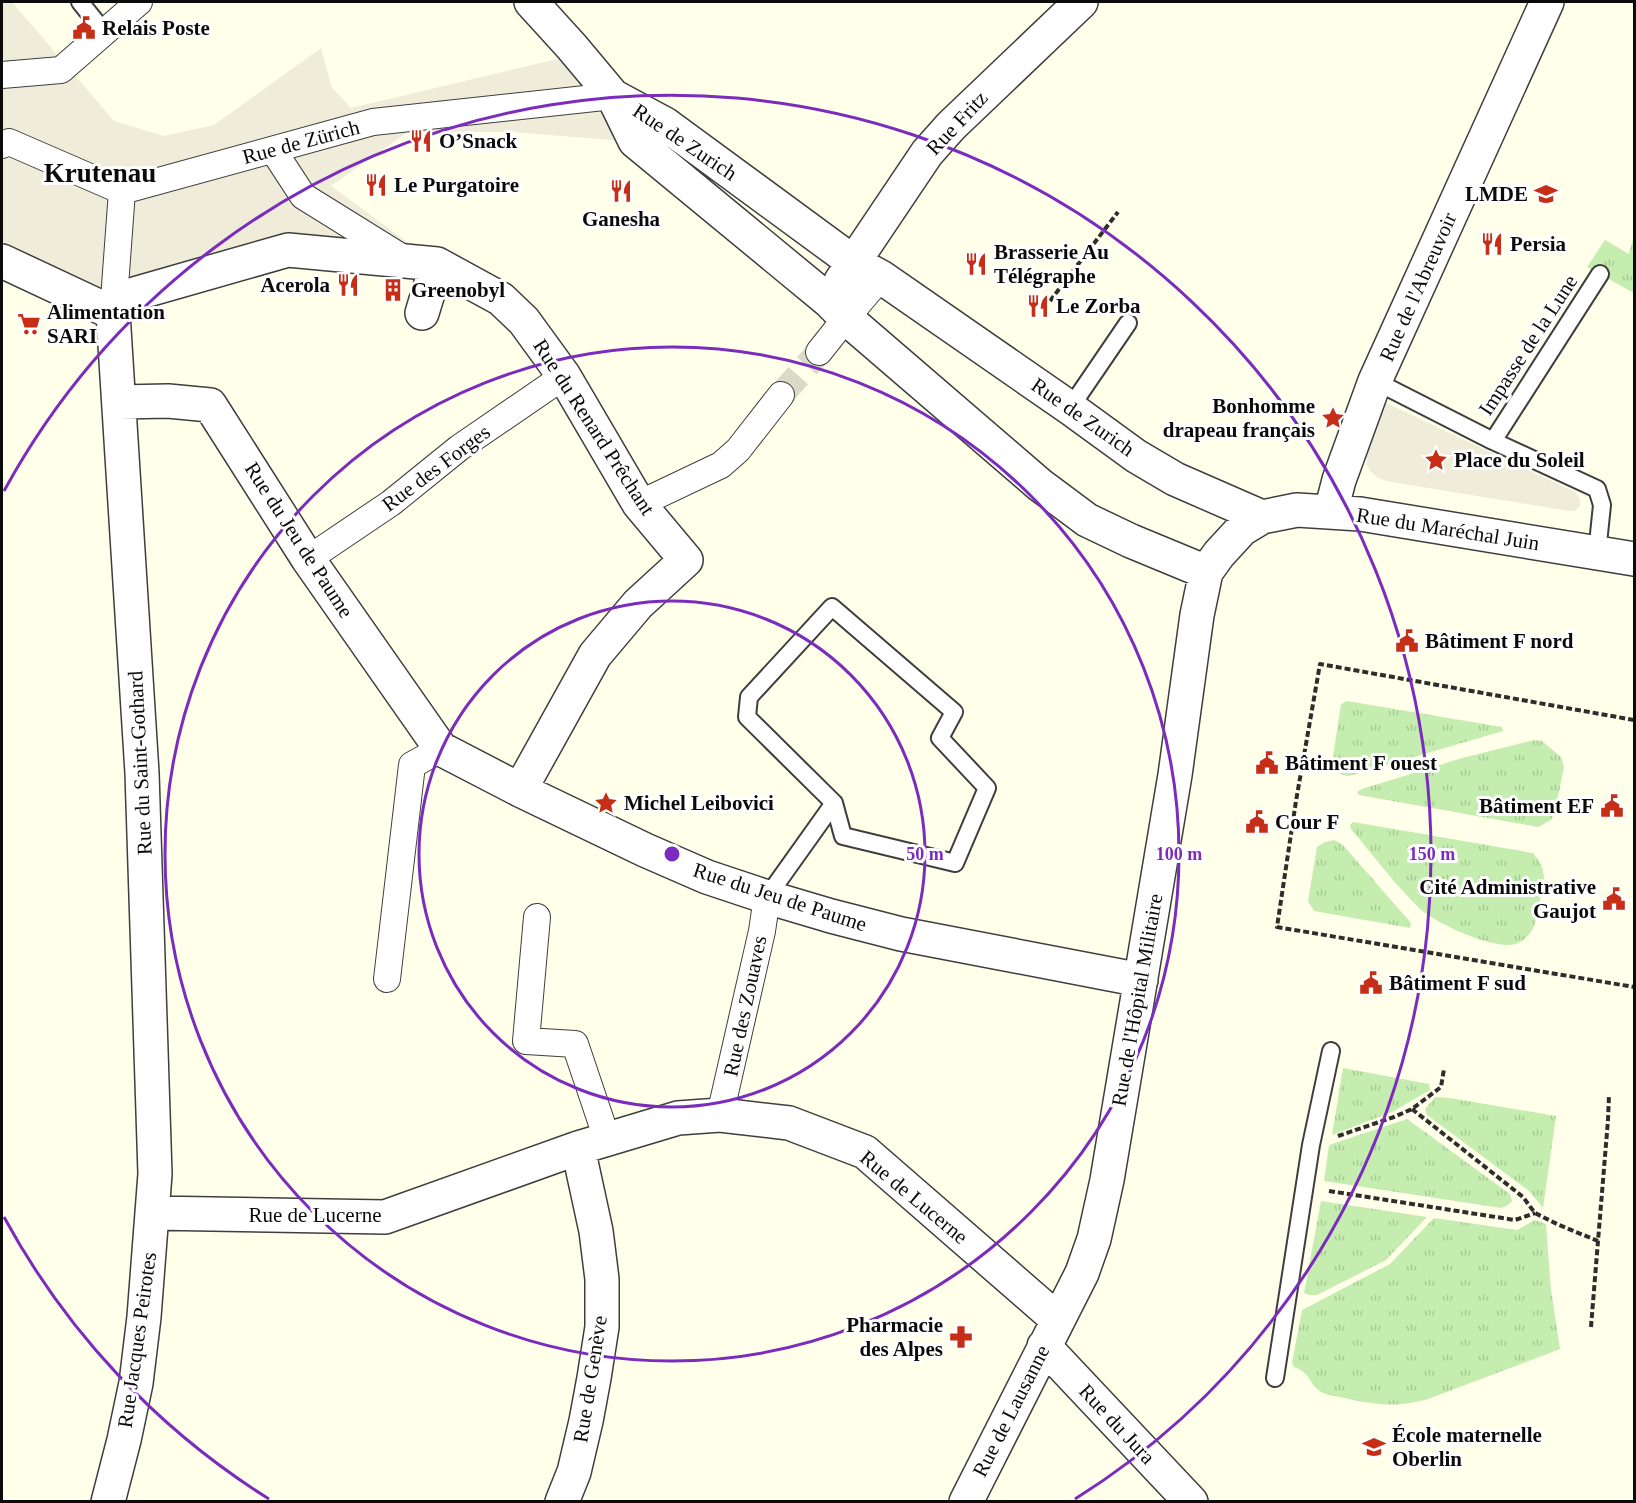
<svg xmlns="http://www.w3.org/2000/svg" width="1636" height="1503" font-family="'Times New Roman',serif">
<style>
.grass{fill:url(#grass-tufts)}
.plaza{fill:#efedd9}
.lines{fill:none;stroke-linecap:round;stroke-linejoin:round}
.pedestrian-tunnel{stroke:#dadac9;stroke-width:26;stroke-dasharray:26 13;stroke-linecap:butt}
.service-casing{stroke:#3e3e3e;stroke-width:20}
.pedestrian-casing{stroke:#3e3e3e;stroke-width:28}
.minor-casing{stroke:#3e3e3e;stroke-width:36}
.path{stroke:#2d2d2d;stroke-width:4;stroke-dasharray:6 3;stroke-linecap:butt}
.service{stroke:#fff;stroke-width:16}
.pedestrian{stroke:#fff;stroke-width:26}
.minor{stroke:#fff;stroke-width:33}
.ring{fill:none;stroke:#7b2cbf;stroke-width:3}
.labels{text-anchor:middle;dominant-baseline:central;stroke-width:6;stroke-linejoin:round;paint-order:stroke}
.poi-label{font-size:21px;font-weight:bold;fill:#0b0b0b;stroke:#fff;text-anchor:start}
.street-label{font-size:21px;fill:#0b0b0b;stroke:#fff}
.district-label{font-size:27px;font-weight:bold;fill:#0b0b0b;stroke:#fff}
.centre{fill:#7b2cbf;stroke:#fff;stroke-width:3}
.ring-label{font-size:18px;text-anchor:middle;font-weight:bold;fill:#7b2cbf;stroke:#fff;stroke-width:6;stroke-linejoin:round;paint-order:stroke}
</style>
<defs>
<pattern id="grass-tufts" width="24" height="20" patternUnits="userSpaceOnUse" patternTransform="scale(1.5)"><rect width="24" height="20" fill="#c5edb0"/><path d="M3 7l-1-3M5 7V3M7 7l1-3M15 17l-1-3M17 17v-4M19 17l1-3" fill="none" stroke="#a8ca96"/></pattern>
</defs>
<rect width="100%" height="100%" fill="#ffffea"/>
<path class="grass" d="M1634,236V293L1587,267L1605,240L1629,254Z
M1347,701L1502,727L1503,731L1349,776C1340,776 1336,772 1332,763L1341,704Z
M1534,740L1542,741L1561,757L1564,767L1555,812L1551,820L1538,827L1359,795L1357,792L1362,789L1462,758Z
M1353,822L1533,853C1549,872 1544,882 1539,904C1536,920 1535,935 1518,943C1498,953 1432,922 1417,906C1393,882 1373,855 1351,829L1350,825Z
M1334,840L1342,844L1411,923L1410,928L1314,911L1308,901L1317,847L1325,842Z
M1343,1068L1429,1084L1430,1090L1392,1112L1332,1135Z
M1435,1097L1450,1098L1556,1116L1543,1208L1529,1191L1427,1115L1425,1109Z
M1407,1119L1510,1194L1512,1201L1508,1205L1501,1208L1324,1181L1329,1145Z
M1321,1201L1427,1217L1386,1260L1317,1295H1309L1304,1293Z
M1434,1218L1517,1230L1535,1220L1546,1224L1551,1290L1560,1349L1428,1399C1395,1408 1377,1405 1344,1398C1337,1396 1327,1396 1321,1392C1308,1383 1312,1374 1294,1367L1292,1363L1302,1310L1390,1264Z"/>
<path class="plaza" d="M2,2H12L114,121L164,136L214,125L321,48L332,88L351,108L578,54L636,142L512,132H408L331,186L437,264L288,250L113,313L2,261Z
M1384,402L1575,492L1580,499V506L1575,511H1569L1386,481L1377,477L1371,472L1367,465L1366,454Z"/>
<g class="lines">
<path class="pedestrian-tunnel" d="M781,395L819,352"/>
<g class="service-casing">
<path id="service" d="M80,2L105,33
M1375,381L1493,441L1597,489L1602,505L1597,553
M1070,408L1128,323
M1493,441L1600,274
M767,897L834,803L747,717L749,697L832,607L954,712L940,738L987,788L955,863L843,836L834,803
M1275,1378L1311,1145L1331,1051"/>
</g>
<g class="pedestrian-casing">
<path id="pedestrian" d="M2,75L61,70L139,2
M2,145L9,142L122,191L373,122L613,96
M273,150L303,196L406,260
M113,313L122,191
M819,352L846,318L881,277
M639,504L721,465L738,450L781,395
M308,559L391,503L459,448L564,376
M537,917L526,1041L575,1044L607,1139
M387,979L412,765L441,749
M720,1115L762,931L767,897"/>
</g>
<g class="minor-casing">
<path id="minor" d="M531,2L572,47L613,96L635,141L829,301L846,318L1040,485L1087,520L1131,541L1206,572
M613,96L665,124L853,262L881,277L1070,408L1136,456L1175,479L1262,517
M2,261L113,313
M841,281L927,153L951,126L1081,2
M113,313L134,294L288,250L437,264L501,299L524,321L564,376L639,504L686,560L638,604L595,655L520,790
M422,313L437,264
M120,402L168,401L210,405L308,559L441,749L520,790L645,850L707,877L767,897L831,916L901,934L1141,980
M1331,511L1339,480L1375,381L1547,2
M153,1213L385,1217L578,1148L678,1118L720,1115L789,1123L865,1152L1058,1320
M1044,1346L1191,1502
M108,1502L124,1440L136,1383L144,1317L155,1174L142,773L113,313
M562,1502L574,1472L586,1421L594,1378L602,1327V1279L596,1231L578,1148
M966,1502L1082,1273L1094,1239L1107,1180L1175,775L1197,615L1206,572L1219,554L1242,529L1262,517L1297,510L1360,514L1634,559"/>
</g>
<path class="path" d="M1050,301L1118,212
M1634,720L1320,664L1296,801L1277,927L1634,987
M1412,1109L1523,1197L1535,1213L1559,1225L1598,1241L1608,1120L1609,1095
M1338,1136L1394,1117L1412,1109L1441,1087L1444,1069
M1329,1191L1515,1220L1535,1213
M1591,1327L1598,1241"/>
<use href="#service" class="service"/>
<use href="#pedestrian" class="pedestrian"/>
<use href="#minor" class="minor"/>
</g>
<g class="ring">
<circle cx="672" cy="854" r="253"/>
<circle cx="672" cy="854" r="507"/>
<path d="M269 1499A760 760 0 0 1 4 1217M4 491A760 760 0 1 1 1075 1499"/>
</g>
<defs>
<g id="civic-bare" transform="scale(1.8)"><path d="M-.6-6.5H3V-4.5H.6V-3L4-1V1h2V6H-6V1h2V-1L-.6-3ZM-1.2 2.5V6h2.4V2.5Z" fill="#c72e18" stroke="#fff" stroke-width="2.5" paint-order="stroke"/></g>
<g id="restaurant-bare" transform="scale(1.8)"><path d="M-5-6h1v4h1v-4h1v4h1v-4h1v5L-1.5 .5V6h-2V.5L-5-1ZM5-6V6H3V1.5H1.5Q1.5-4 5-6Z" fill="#c72e18" stroke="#fff" stroke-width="2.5" paint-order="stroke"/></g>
<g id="university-bare" transform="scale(1.8)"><path d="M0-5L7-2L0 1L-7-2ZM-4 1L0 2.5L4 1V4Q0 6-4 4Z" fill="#c72e18" stroke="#fff" stroke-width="2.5" paint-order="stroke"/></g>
<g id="building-bare" transform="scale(1.8)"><path d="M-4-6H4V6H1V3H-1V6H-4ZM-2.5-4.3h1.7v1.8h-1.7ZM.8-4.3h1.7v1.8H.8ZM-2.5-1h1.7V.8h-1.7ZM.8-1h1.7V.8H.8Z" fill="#c72e18" stroke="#fff" stroke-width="2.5" paint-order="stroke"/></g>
<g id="supermarket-bare" transform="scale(1.8)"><path d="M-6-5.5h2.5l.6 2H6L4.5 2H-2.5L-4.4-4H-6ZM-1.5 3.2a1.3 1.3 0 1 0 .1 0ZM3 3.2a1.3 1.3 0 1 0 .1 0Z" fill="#c72e18" stroke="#fff" stroke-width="2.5" paint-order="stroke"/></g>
<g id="sight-bare" transform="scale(1.8)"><path d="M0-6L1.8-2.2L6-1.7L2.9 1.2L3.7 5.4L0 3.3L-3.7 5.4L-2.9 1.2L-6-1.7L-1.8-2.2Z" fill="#c72e18" stroke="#fff" stroke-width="2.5" paint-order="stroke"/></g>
<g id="pharmacy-bare" transform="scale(1.8)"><path d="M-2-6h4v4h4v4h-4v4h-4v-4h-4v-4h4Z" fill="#c72e18" stroke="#fff" stroke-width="2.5" paint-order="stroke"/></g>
<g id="school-bare" transform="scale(1.8)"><path d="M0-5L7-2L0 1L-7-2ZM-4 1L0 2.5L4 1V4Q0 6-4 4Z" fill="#c72e18" stroke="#fff" stroke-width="2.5" paint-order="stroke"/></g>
</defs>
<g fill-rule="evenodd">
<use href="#civic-bare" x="84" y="28"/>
<use href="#restaurant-bare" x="421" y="141"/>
<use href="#restaurant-bare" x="376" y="185"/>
<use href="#restaurant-bare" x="621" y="191"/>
<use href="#university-bare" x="1546" y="194"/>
<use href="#restaurant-bare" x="1492" y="244"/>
<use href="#restaurant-bare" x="976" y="264"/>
<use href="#restaurant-bare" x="348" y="285"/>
<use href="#building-bare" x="393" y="290"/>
<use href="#restaurant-bare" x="1038" y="306"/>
<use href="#supermarket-bare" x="29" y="324"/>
<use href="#sight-bare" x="1333" y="418"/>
<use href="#sight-bare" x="1436" y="460"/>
<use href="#civic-bare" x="1407" y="641"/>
<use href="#civic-bare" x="1267" y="763"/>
<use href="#sight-bare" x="606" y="803"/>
<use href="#civic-bare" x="1612" y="806"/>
<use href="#civic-bare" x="1257" y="822"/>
<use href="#civic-bare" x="1614" y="899"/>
<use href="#civic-bare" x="1371" y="983"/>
<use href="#pharmacy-bare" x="961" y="1337"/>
<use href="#school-bare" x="1374" y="1447"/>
</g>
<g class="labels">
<g class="poi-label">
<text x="102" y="28">Relais Poste</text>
<text x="439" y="141">O’Snack</text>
<text x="394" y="185">Le Purgatoire</text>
<text x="1528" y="194" text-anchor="end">LMDE</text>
<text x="621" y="219" text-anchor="middle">Ganesha</text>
<text x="1510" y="244">Persia</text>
<text x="994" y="252">Brasserie Au<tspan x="994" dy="24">Télégraphe</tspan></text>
<text x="330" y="285" text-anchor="end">Acerola</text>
<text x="411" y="290">Greenobyl</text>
<text x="1056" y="306">Le Zorba</text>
<text x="47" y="312">Alimentation<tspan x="47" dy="24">SARI</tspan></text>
<text x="1315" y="406" text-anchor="end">Bonhomme<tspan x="1315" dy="24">drapeau français</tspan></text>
<text x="1454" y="460">Place du Soleil</text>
<text x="1425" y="641">Bâtiment F nord</text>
<text x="1285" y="763">Bâtiment F ouest</text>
<text x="624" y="803">Michel Leibovici</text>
<text x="1594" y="806" text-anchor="end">Bâtiment EF</text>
<text x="1275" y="822">Cour F</text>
<text x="1596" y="887" text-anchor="end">Cité Administrative<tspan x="1596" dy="24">Gaujot</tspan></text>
<text x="1389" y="983">Bâtiment F sud</text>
<text x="943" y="1325" text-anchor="end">Pharmacie<tspan x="943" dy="24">des Alpes</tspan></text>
<text x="1392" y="1435">École maternelle<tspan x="1392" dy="24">Oberlin</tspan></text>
</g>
<g class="street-label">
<text transform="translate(957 123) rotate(-47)">Rue Fritz</text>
<text transform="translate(301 142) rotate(-15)">Rue de Zürich</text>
<text transform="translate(685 142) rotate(34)">Rue de Zurich</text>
<text transform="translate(1418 287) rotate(-66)">Rue de l'Abreuvoir</text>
<text transform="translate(1528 345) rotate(-57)">Impasse de la Lune</text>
<text transform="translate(1083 417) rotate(35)">Rue de Zurich</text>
<text transform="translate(594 427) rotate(57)">Rue du Renard Prêchant</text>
<text transform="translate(436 468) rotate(-37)">Rue des Forges</text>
<text transform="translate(1448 529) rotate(9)">Rue du Maréchal Juin</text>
<text transform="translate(299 540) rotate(57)">Rue du Jeu de Paume</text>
<text transform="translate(140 763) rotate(-93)">Rue du Saint-Gothard</text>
<text transform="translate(780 897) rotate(18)">Rue du Jeu de Paume</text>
<text transform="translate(1137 1000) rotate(-80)">Rue de l'Hôpital Militaire</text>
<text transform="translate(745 1006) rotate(-78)">Rue des Zouaves</text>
<text transform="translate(914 1197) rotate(40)">Rue de Lucerne</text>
<text x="315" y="1215">Rue de Lucerne</text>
<text transform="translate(137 1340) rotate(-82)">Rue Jacques Peirotes</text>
<text transform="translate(590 1379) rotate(-81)">Rue de Genève</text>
<text transform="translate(1011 1411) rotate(-63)">Rue de Lausanne</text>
<text transform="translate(1117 1424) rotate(47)">Rue du Jura</text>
</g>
<g class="district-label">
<text x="100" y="173">Krutenau</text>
</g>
</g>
<circle cx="672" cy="854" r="9" class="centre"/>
<g class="ring-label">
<text x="925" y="860">50 m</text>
<text x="1179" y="860">100 m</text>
<text x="1432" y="860">150 m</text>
</g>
<rect width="1636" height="1503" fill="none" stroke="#0b0b0b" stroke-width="6"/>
</svg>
